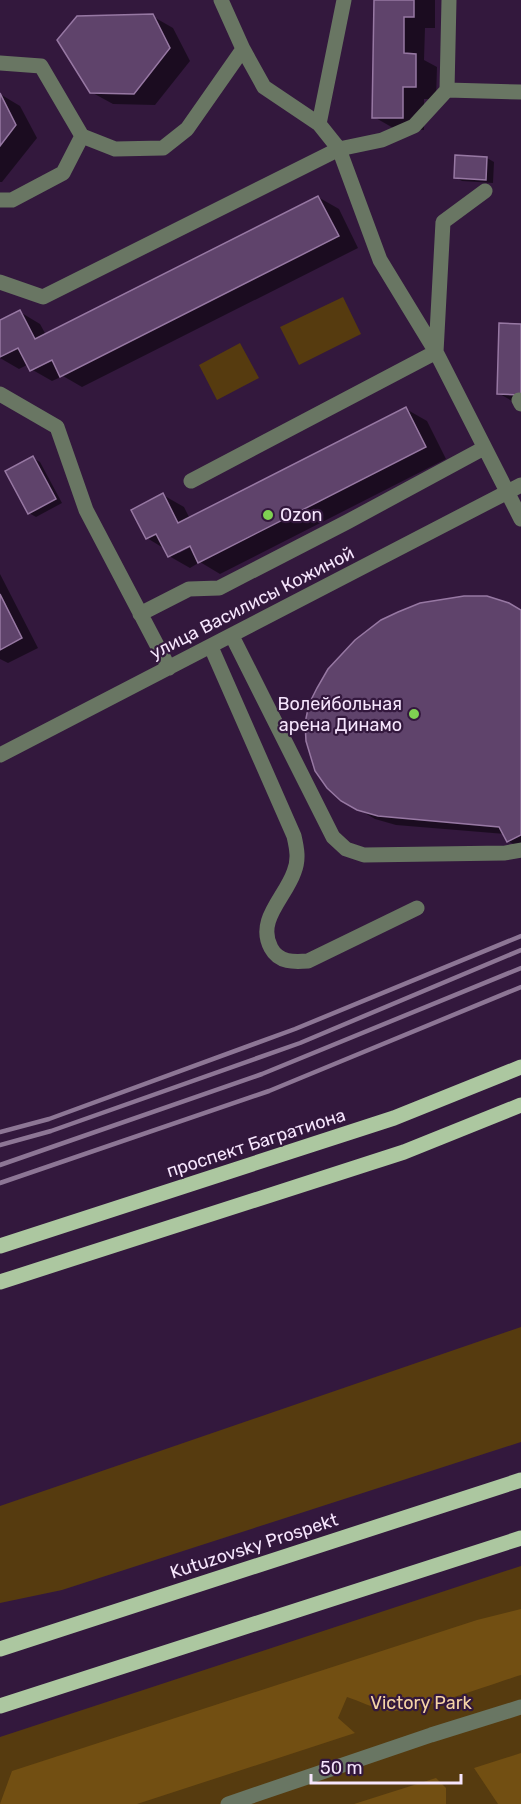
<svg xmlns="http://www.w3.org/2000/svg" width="521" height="1804" font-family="Rubik,sans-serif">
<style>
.green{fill:#563b0f}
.forest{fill:#724f12}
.shadow{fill:#0007;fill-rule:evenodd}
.building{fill:#5f436b;stroke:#9778a3;stroke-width:1.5}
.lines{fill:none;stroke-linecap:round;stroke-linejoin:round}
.minor{stroke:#697663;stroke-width:15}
.major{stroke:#acc7a0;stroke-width:15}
.rail{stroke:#8d7695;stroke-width:4.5}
.poi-dot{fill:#7fd052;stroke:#33183d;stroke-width:2}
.labels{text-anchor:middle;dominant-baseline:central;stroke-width:4.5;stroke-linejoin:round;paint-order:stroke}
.poi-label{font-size:18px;fill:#f6e5fd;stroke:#33183d;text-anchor:start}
.street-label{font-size:18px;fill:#f6e5fd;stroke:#33183d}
.park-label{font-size:18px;fill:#f5d4a6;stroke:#33183d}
</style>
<rect width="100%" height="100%" fill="#33183d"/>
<path class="green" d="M343,297L361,334L299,365L280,327Z
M240,343L259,378L217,400L199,365Z
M521,1327V1442L62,1590L0,1603V1506Z
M521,1566V1804H0V1737Z"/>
<path class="forest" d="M521,1609V1675C494,1683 410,1715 386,1711C373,1708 360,1701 347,1697L338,1718L355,1733L137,1804H0L12,1771L477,1620Z
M521,1753V1804H498L474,1768Z
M436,1778L446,1788V1804H354Z"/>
<path class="shadow" d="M375,0H435V28H425L424,60L437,67L436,99H424V130L395,129L374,117Z
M152,16L173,28L190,61L155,105L113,104L91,92Z
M0,94L20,106L37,138L2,182H0Z
M487,158L494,162L493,183L462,181L455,177Z
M318,197L339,209L358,248L82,387L63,376L52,381L31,369L29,364L19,369L0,358V322L20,312L40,324L46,335Z
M521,325L519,405L498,393Z
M406,409L427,421L446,459L220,574L200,562L190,568L169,556L165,549L147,538L163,495L184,507L190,519ZM197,544L179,553V550Z
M33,458L40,462L62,503L36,517L29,513Z
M0,574L38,648L8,663L0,659Z
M521,611V848L508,841L505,834L396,825L375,819L341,799Z"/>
<path class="building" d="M374,0H414V17H404V53L416,54V87H403V118H372Z
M153,14L170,48L134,94L90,93L57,40L77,16Z
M0,93L16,125L0,146Z
M455,155L487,157L486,180L454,178Z
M318,196L339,236L60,377L52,360L30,371L18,348L0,357V320L20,310L35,339Z
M499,323L521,324V395L497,394Z
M406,407L426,447L198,563L190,546L168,557L156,534L146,539L131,510L163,493L178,523Z
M33,456L56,499L28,514L5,471Z
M0,594L22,638L0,650Z
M464,596H487L509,603L521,610V835L507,842L499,827L378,816L357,810L341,801L327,788L315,771L306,741L305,723L309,704L317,688L328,669L355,640L381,620L398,612L420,603Z"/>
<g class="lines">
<path class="minor" d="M344,0L319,124L339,149L380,260L436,352L521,519
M243,49L264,87L319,124
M0,63L41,66L82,136
M447,90L521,92
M0,200H12L63,173L82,136L115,149L163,148L187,129L243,49L221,0
M0,282L43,297L339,149L382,140L414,126L447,90L449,0
M0,394L57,427L86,510L169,668
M519,400L521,404
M191,481L436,352L443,222L485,191
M140,614L189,589L219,588L347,522L484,448
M232,636L333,837L346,849L364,855L505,853L521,850
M211,647L294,836C297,849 299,860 294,872C285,898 256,920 271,948C279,963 294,962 308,961L417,908
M0,755L521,485
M228,1804L431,1735L521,1707"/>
<path class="major" d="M0,1246L394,1118L521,1067
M0,1282L404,1152L521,1105
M0,1649L521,1480
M0,1706L521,1538"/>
<path class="rail" d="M0,1132L49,1119L295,1029L521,936
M0,1145L51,1131L300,1043L521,950
M0,1165L262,1074L521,968
M0,1183L269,1091L521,987"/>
</g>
<g class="poi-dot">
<circle cx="268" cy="515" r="6"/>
<circle cx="414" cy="714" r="6"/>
</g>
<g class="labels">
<g class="poi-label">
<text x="280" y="515">Ozon</text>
<text x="402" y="704" text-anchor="end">Волейбольная<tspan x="402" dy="21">арена Динамо</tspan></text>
</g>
<g class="street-label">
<text transform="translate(252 603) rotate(-27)">улица Василисы Кожиной</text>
<text transform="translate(256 1143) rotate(-18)">проспект Багратиона</text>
<text transform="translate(254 1546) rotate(-18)">Kutuzovsky Prospekt</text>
</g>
<g class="park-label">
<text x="421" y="1703">Victory Park</text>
</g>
</g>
<path d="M311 1774v9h150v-9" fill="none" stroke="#f6e5fd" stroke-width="3"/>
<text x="320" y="1774" font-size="18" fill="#f6e5fd" stroke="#33183d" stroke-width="4.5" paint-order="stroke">50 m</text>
</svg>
